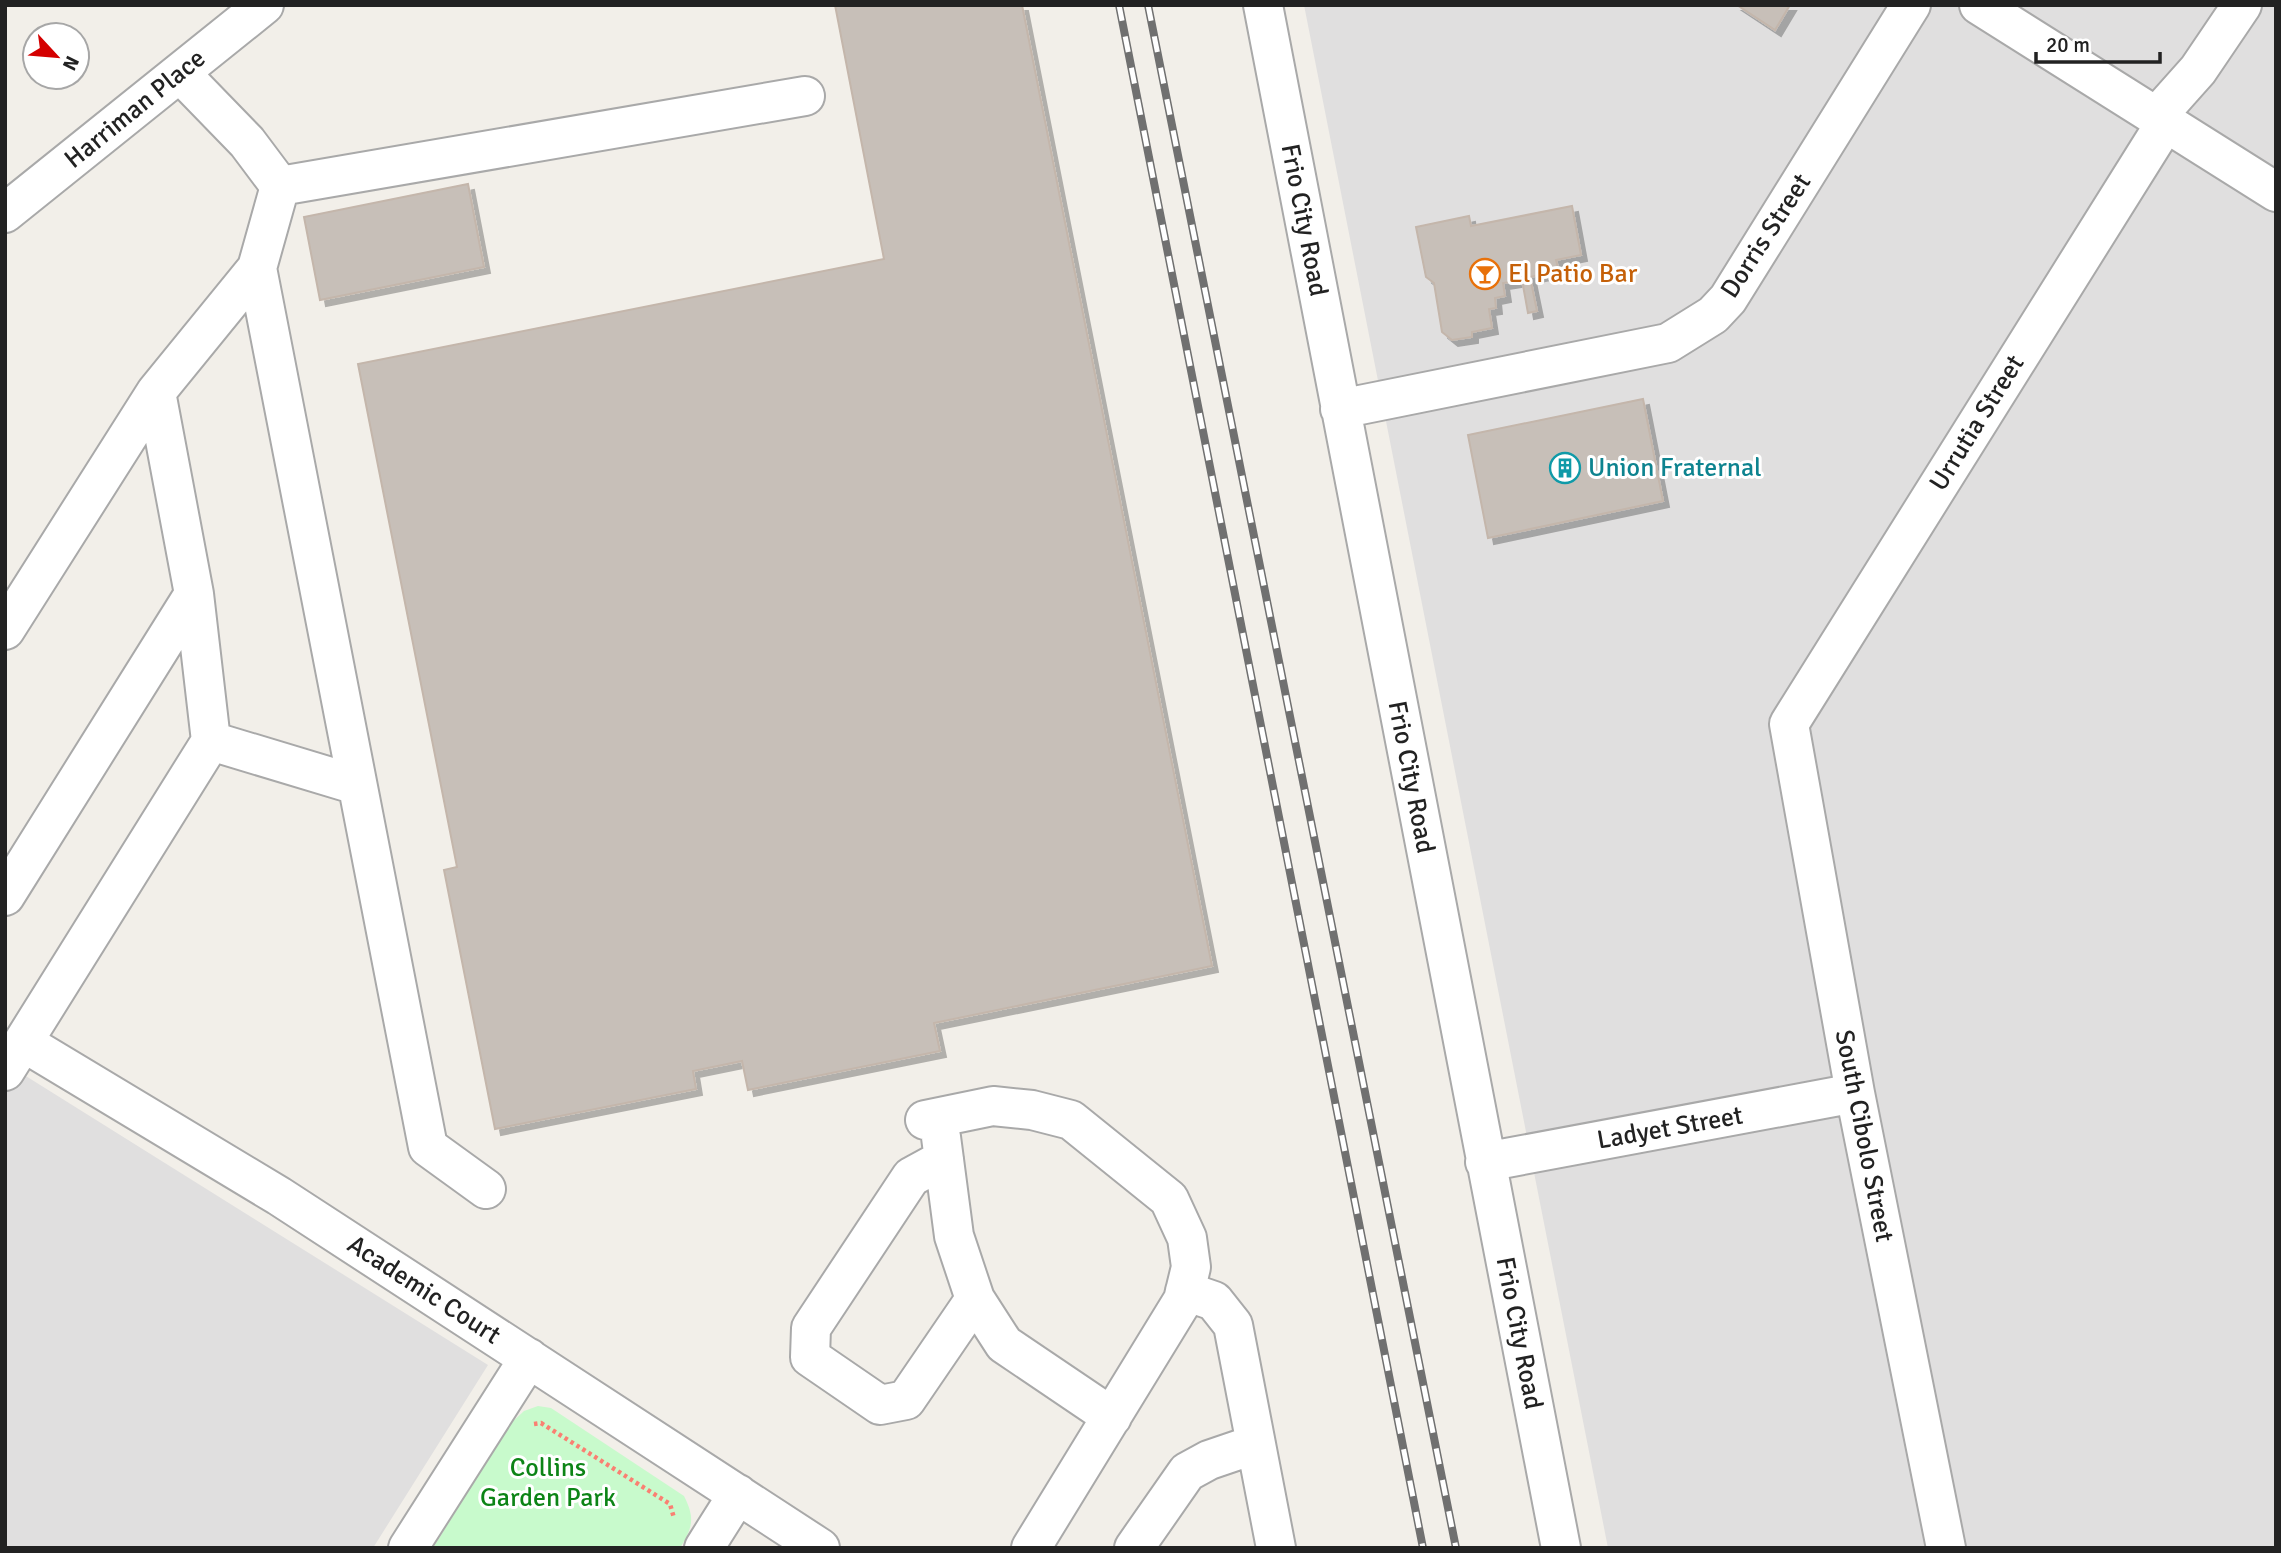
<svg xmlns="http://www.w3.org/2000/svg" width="2281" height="1553" font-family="Signika,sans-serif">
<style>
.residential{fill:#e0dfdf}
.park{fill:#c8facc}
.building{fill:#c7bfb8;stroke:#c4b6ab;stroke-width:2;filter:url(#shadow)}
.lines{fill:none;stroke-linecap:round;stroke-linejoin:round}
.minor-casing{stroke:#a9a9a9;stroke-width:42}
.path{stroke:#fa8072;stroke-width:4.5;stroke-dasharray:3.5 3.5;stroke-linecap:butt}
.minor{stroke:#fff;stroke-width:38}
.rail-casing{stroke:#707070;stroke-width:8}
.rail{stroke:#fff;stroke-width:5;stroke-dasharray:16;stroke-linecap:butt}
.labels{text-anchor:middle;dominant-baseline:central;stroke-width:6;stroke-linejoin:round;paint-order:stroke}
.street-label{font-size:26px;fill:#222;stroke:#fff}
.food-label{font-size:26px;fill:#c56008;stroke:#fff;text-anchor:start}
.culture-label{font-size:26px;fill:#0d838f;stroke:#fff;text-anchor:start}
.park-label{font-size:26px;fill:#0c8416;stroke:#fff}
</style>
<defs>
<filter id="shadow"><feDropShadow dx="6" dy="6" stdDeviation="0" flood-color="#0004"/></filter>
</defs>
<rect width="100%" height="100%" fill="#f2efe9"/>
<path class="residential" d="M1304,5H2276V1548H1608Z
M5,1063L488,1365L373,1548H5Z"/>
<path class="park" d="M538,1406L551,1408L684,1496C695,1518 693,1527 680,1548H433L510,1424L524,1411Z"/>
<path class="building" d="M835,5H1022L1212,966L934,1023L940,1051L748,1090L742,1061L693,1071L696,1089L495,1129L444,870L457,867L358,364L884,259Z
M1737,5H1790L1775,30Z
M468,184L484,267L320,300L304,217Z
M1572,206L1581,255L1556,260L1559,271L1530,277L1537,311L1528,313L1522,280L1503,283L1505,296L1495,298L1496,308L1489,309L1492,328L1472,332V337L1452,340L1442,332L1434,283L1426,277L1416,227L1469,216L1471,226Z
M1643,399L1663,501L1488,538L1468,435Z"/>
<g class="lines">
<g class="minor-casing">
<path id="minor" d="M1263,5L1561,1548
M1979,5L2276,192
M180,73L247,142L280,186L805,96
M2157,116L2198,70L2242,5
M280,186L257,268L428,1147L486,1189
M5,213L264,5
M257,268L156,392L194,594L211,741L357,785
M1340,409L1668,343L1713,315L1728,299L1911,5
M5,630L156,392
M5,896L194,594
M23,1042L279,1196L820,1548
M5,1071L211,741
M925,1120L993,1106L1032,1110L1071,1120L1169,1199L1187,1238L1191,1267L1183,1300L1031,1548
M941,1137L954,1236L975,1299L1004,1344L1112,1417
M944,1159L911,1177L811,1328L810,1357L880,1405L906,1400L975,1299
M1485,1162L1855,1093
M1185,1291L1214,1301L1233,1325L1276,1548
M408,1548L529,1358
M704,1548L738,1494
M1134,1548L1187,1472L1209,1460L1256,1444
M1946,1548L1855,1093L1789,724L2166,122"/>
</g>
<path class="path" d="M534,1424L541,1423L670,1504L674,1518"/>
<use href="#minor" class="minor"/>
<g class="rail-casing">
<path id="rail" d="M1119,5L1423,1548
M1148,5L1456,1548"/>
</g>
<use href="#rail" class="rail"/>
</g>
<defs>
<g id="bar-ring" transform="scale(1.575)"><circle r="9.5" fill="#fff" stroke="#e8710a" stroke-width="1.5"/><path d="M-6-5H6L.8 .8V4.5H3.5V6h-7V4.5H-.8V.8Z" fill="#e8710a"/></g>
<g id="building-ring" transform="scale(1.575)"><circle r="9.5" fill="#fff" stroke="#0f9aa8" stroke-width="1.5"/><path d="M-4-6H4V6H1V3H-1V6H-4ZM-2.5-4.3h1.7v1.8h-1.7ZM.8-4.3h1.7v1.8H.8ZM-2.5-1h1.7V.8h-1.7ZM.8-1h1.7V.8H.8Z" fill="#0f9aa8"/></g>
</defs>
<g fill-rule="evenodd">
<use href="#bar-ring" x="1485" y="274"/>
<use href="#building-ring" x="1565" y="468"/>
</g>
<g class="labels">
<g class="street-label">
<text transform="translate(135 109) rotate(-39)">Harriman Place</text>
<text transform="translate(1304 220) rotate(79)">Frio City Road</text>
<text transform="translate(1766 236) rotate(-57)">Dorris Street</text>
<text transform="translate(1977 423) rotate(-58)">Urrutia Street</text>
<text transform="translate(1411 777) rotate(79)">Frio City Road</text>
<text transform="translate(1670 1128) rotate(-10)">Ladyet Street</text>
<text transform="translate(1864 1136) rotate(79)">South Cibolo Street</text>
<text transform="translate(424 1290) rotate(33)">Academic Court</text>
<text transform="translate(1519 1333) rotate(79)">Frio City Road</text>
</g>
<g class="food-label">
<text x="1508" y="274">El Patio Bar</text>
</g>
<g class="culture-label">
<text x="1588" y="468">Union Fraternal</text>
</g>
<g class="park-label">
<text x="548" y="1468">Collins<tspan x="548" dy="30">Garden Park</tspan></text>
</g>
</g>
<rect width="2281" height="1553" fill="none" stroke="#222222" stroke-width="14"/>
<g transform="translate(56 56) rotate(116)"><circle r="33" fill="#ffffff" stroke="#a7a7a7" stroke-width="2"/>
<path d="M0-5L12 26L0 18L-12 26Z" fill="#d40000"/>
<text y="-10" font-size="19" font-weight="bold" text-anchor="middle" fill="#222222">N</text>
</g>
<path d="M2036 52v10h124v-10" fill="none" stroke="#222222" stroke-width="3.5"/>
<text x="2046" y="52" font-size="21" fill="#222222" stroke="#ffffff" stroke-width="5" paint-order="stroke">20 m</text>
</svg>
